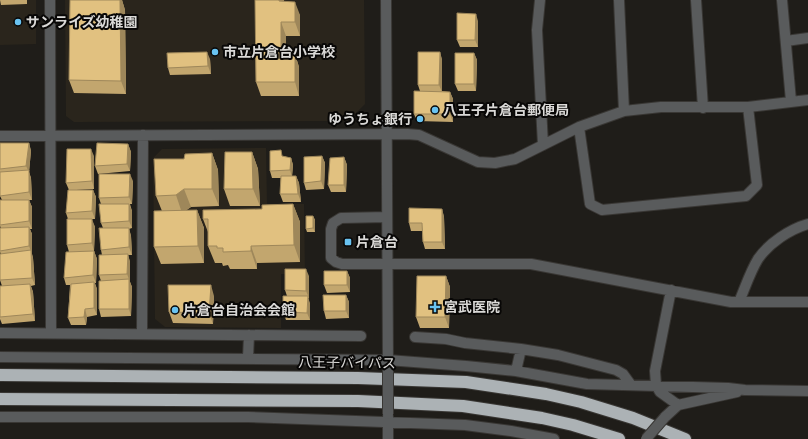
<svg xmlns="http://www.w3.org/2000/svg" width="808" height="439" font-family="'Zilla Slab','Noto Sans JP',serif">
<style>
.built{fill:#2a251c}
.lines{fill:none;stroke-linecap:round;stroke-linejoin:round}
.minor-casing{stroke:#393734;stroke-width:12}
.highway-casing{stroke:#393734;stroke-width:14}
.minor{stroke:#595b5c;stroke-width:10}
.highway{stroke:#acb2b5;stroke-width:12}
.minor-bridge-casing{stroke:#393734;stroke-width:12;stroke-linecap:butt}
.minor-bridge{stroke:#595b5c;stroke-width:10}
.wall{fill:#c2a66e}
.shaded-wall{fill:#9e875a}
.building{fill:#e1c180;stroke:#9e875a}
.poi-dot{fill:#69c3f1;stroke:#080706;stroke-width:1.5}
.labels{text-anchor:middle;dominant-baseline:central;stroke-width:4;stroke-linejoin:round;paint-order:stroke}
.poi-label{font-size:14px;font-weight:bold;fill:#dad9d7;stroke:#080706;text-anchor:start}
.street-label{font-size:14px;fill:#dad9d7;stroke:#080706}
</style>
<rect width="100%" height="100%" fill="#1f1d19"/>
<path class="built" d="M0,0H36V44L0,45Z
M65,0H364L365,104L348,121L74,122L66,116Z
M266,148L267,204H304L305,274H281V328L165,327L155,319L153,158L162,149Z"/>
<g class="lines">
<g class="minor-casing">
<path id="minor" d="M50,0L51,332
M386,0L388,366
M540,0L537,30L543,145
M619,0L624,111
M696,0L703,108
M782,0L791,101
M786,41L808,38
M579,127L590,204L602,210L746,196L757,185L748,107
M0,136L407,134L419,135L478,162L495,163L515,159L579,127L624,111L661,107H748L808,100
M387,217L341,218L333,223L331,229V258L336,262L342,264H531L731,302H808
M671,290L655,371L656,385L660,392L678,405
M739,302C745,288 750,272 758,259C769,243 790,229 808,224
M0,333L361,336
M142,333L143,135
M415,337L446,339L465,343L521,349L558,355L616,370L623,374L631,385
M0,357L388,360L466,366L516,371L587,384L728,388L745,390L808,391
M248,358L249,335
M516,371L521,349
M0,417H248L465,425L511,431L554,439
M665,417L678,405L737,392
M388,439V417"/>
</g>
<g class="highway-casing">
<path id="highway" d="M0,375L358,378L466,382L546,394L581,402L633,418L685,439
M0,399L358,401L463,406L542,418L573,425L619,439"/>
</g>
<use href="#minor" class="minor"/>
<use href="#highway" class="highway"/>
<g class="minor-bridge-casing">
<path id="minor-bridge" d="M388,414V368
M646,439L665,417"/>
</g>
<use href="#minor-bridge" class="minor-bridge"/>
</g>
<path class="wall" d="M0,0H27V4L1,5Z
M70,0H122L125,10L126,94L74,93L69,80Z
M255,0H284V1L300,15V36H286V54H295L299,67V96H261L256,82Z
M478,21V47H460L457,40Z
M440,52L442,60V91L450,92L453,99V122L417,121L414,114L420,91L418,85Z
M474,53L477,60L476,91H458L455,84Z
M210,59L211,74L170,75L168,68Z
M0,143H29L31,151L29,172L31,178L32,200H29L32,207V229H30L32,234V254L33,258L35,285L31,286L33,292L35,321L2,324L0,319V286H2L0,280L1,254L0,252V228H1L0,226V200H2L0,196Z
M128,144L131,152L130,171L98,174L95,166Z
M252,152L258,169L260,206H230L224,189Z
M212,153L218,170L219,206L191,207L185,211L197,210L204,228V263L161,264L154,247L162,211L156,196L184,159Z
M94,156V189L76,190H93L96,197L95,219H91L95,227L94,251L82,252L94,251L97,259L96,283H95L97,289V315L87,317L86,325H71L68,318L70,285H66L64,278L69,252L67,245L68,219L66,213L69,190L66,183Z
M283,156L291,158L293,165L292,176H296L299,183L301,202H283L280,194L281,178H272L270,171Z
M322,156L325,163L324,189L306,190L304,183Z
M344,157L347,165L346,192H331L328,185Z
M133,181L132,204H130L132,211V228L129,229L131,236L132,255H128L130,262V282L132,287L131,316L101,317L99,309L101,281L99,275L102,255L101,250L103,228L101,223V204L99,198Z
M293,204L300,222V262L257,263V269H230L228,265L223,266L222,263H215L208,246V232L203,219Z
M442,209L444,217L445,249H425L423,242L422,231H411L409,223Z
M313,216L315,220V232H307L306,229Z
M347,271L350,278V292L327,293L324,285Z
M309,276V298H308L310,304V320H286L283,312L287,296L285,290Z
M446,276L450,287L449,328H420L416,317Z
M346,295L349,302V318L326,319L324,311Z
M214,296L213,324L173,323L169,312Z"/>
<path class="shaded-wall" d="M120,0H122L125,10L126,94L121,81Z
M279,0H284V15L279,1Z
M295,2L300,15V36L295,22Z
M476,14L478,21V47L475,40Z
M281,22L286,36V67L281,54Z
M207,52L210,59L211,74L208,66Z
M440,52L442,60V92L439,85Z
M474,53L477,60L476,91L474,84Z
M295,54L299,67V96L295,82Z
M450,92L453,99V122L450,114Z
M29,143L31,151L29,172L31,178L32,200L29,192V172L26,166Z
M128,144L131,152L130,171L127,164Z
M91,149L94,156V189L92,181Z
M252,152L258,169L260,206L253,189Z
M212,153L218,170L219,206L212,189Z
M322,156L325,163L324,189L321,181Z
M344,157L347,165L346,192L344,185Z
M291,158L293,165L292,177L290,170Z
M130,174L133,181L132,204L129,197Z
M296,176L299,183L301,202L298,194Z
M184,189L191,207L182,213L176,195Z
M93,190L96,197L95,219L92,211Z
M29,200L32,207V229L29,221Z
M129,204L132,211V228L129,221Z
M293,204L300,222V262L294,245Z
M442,209L444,217L445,249L442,242Z
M197,210L204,228V263L198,246Z
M313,216L315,220V232L313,228Z
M92,219L95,227L94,251L92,243Z
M29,227L32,234V254L29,246Z
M129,228L131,236L132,255L129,247Z
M251,246L257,263V269L251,251Z
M31,250L33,258L35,285L32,278Z
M94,251L97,259L96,283L93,275Z
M128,254L130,262V282L127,274Z
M306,269L309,276V298L306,291Z
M347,271L350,278V292L347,285Z
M446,276L450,287L449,328L445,317Z
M129,279L132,287L131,316L129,309Z
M94,282L97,289V315L94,308Z
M30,284L33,292L35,321L33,314Z
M211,285L214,296L213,324L209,313Z
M346,295L349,302V318L346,311Z
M308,296L310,304V320L307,313Z
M85,309L87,317L86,325L84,317Z"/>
<path class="building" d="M70,0H120L121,81L69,80Z
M255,0H279V1L295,2V22H281V54H295V82H256Z
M457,13L476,14L475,40H457Z
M207,52L208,66L168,68L167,53Z
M418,52H440L439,85H418Z
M455,53H474V84H455Z
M414,91L450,92V114H414Z
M0,143H29L26,166L0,169Z
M97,143L128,144L127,164L95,166Z
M67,149H91L92,181L66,183Z
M281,150L282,156L291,158L290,170L270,171V151Z
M225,152H252L253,189H224Z
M212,153V189H184L176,195L156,196L154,159H184L185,154Z
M322,156L321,181L304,183V157Z
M344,157V185H328L330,158Z
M29,170V192L0,196V172Z
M99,174H130L129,197L99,198Z
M281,176H296L298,194H280Z
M68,190H93L92,211L66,213Z
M0,200H29V221L0,225Z
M99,204H129V221L101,223Z
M293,204L294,245L251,246V251L223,252V248H217V246H208V219H203V210L262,209V205Z
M409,208L442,209V242H423L422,223H409Z
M197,210L198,246L154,247V211Z
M306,216H313V228L306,229Z
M67,219H92V243L67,245Z
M29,227V246L0,251V228Z
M99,228H129V247L101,250Z
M31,250L32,278L0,280V254Z
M94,251L93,275L64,278L66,252Z
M128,254L127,274L99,275V255Z
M285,269H306V291L285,290Z
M324,271H347V285H324Z
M417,276H446L445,317H416Z
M129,279V309H99V281Z
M94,282V308L85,309L84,317L68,318L71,284Z
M30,284L33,314L0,317V286Z
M168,285H211L209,313L169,312Z
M323,295H346V311H324Z
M283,296H308L307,313L283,312Z"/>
<g class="poi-dot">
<circle cx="18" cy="22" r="4"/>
<circle cx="215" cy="52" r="4"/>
<circle cx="435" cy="110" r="4"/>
<circle cx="420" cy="119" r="4"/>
<rect x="344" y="238" width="8" height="8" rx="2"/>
<path d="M433 301h4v4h4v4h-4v4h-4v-4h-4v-4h4z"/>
<circle cx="175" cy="310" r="4"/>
</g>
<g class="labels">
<g class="poi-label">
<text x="26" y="22">サンライズ幼稚園</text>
<text x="223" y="52">市立片倉台小学校</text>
<text x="443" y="110">八王子片倉台郵便局</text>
<text x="412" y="119" text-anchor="end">ゆうちょ銀行</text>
<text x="356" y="242">片倉台</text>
<text x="444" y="307">宮武医院</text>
<text x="183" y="310">片倉台自治会会館</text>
</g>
<g class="street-label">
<text transform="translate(347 363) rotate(1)">八王子バイパス</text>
</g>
</g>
</svg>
